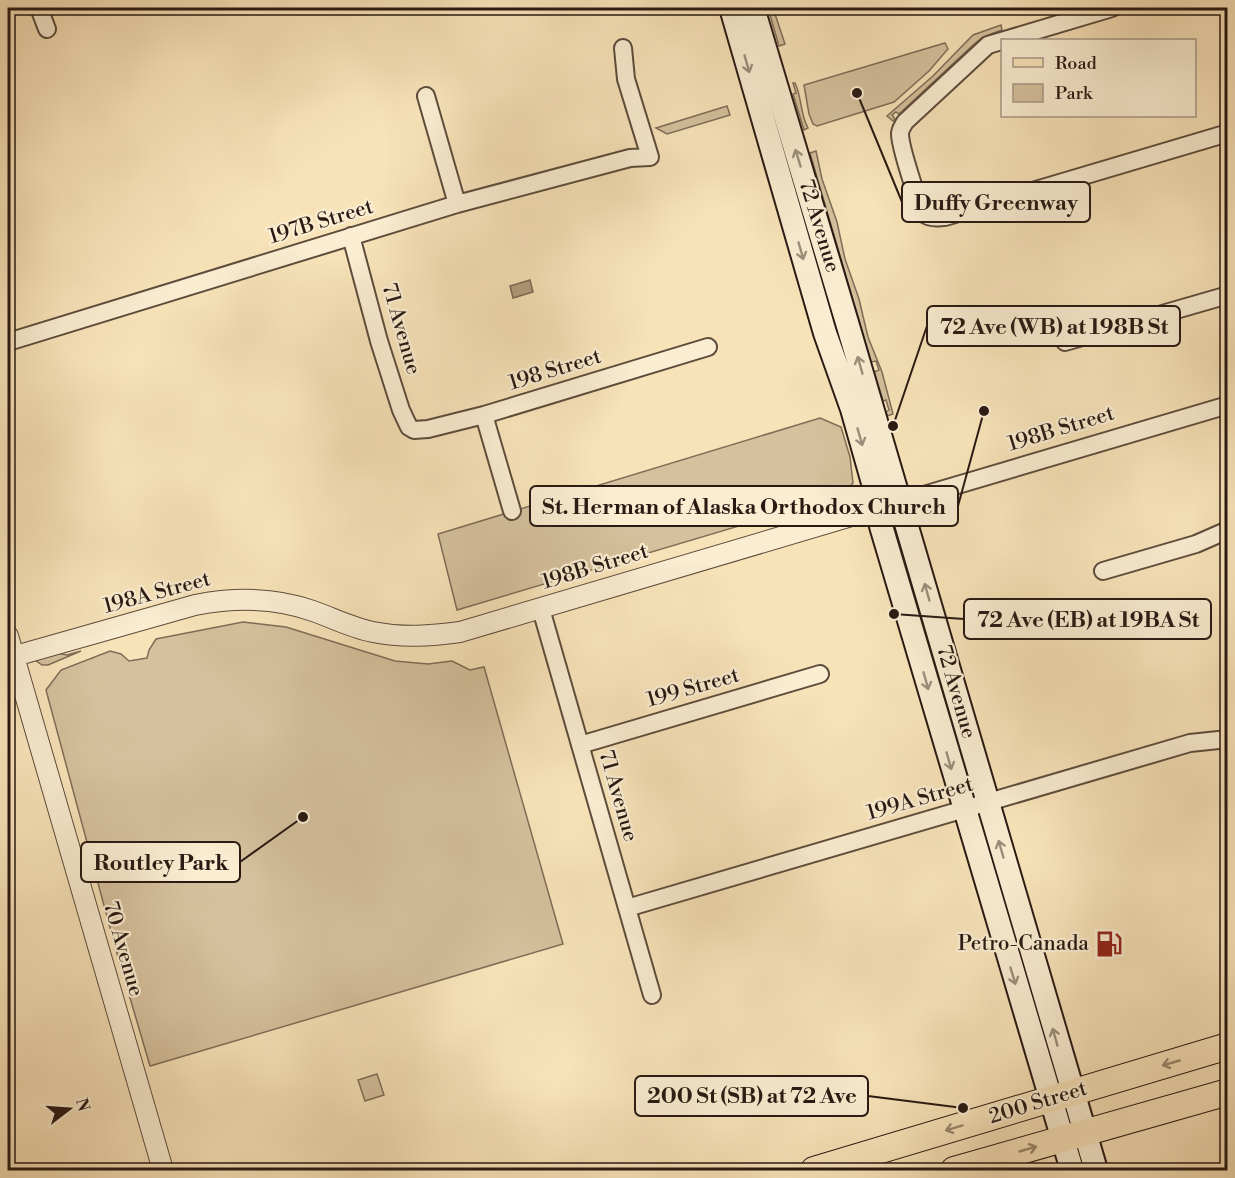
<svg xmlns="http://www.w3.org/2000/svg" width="1235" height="1178" font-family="'Libre Bodoni',serif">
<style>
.green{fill:#d5c19d;stroke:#7f6d58;stroke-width:1.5}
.water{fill:#b29e81;stroke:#7b6955;stroke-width:1.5}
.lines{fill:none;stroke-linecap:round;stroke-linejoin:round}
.minor-casing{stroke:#5d4c3c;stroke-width:20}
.tertiary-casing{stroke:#5d4c3c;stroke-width:22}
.secondary-casing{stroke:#291913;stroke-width:26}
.primary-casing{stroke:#291913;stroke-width:28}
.minor{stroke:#faedd2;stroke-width:16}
.tertiary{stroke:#faedd2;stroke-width:20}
.secondary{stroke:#faedd2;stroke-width:22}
.primary{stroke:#f8e3b9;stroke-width:26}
.oneway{stroke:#9c8e7c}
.oneway2{stroke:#9b886e}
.labels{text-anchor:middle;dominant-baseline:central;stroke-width:4.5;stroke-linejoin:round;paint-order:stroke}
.street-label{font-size:21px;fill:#291913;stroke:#faedd2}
.poi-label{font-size:21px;fill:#291913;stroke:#faedd2;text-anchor:end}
.leader{fill:none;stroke:#291913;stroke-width:2}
.callout-dot{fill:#291913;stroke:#faedd2;stroke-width:2}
.callout{fill:#faedd2;stroke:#291913;stroke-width:2}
.callout-label{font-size:22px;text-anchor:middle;font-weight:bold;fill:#291913}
</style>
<rect width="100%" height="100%" fill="#f8e3b9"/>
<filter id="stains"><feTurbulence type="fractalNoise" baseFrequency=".00333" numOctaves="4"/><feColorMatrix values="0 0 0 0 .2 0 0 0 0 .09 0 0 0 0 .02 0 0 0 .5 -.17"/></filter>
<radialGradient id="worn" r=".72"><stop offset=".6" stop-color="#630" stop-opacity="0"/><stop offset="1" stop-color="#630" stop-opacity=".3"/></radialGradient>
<path class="green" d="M768,8H773L785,44L779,46Z
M1001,25L1002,30L983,37L972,46L899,114L896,112L892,115L895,119L893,121L887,116L933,76L973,35Z
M945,43L948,49L929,71L894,102L817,126L813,124L809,114L804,85Z
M793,83H795C802,97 800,114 808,128L804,130L793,94L796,93Z
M727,106L730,115L667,134L656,128Z
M816,151L822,179L837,222L845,259L859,299L868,337L882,372L893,414L887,416L886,412L889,410L886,400L883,401L874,372L879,370L876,361L871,362L810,153Z
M820,418L841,427L850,457L853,483L843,495L457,610L438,534Z
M243,622L286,627L395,661L428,664L452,661L470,670L484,667L563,944L150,1066L116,950L46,690L61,670L110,651L121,654L129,661L147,658L149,650L156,639Z
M81,651L48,665H42L35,660L57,653L67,655Z
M377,1074L384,1095L365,1101L358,1080Z"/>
<path class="water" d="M530,280L533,292L513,298L510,286Z"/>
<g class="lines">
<g class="minor-casing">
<path id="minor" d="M39,8L47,29
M1112,8L988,45L905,122C903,126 900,129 900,134C900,145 919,209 926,215C932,219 939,217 945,217L1228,133
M426,96L457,204
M351,236L379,341L401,410L409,427L414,430L428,429L484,415L708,347
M8,342L457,204L630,158L650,157L626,79L623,48
M1065,342L1228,295
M484,415L512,511
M900,502L1228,405
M1103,571L1196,544L1228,530
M541,609L652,995
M580,745L820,674
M627,908L1190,743L1228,739"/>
</g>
<g class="tertiary-casing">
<path id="tertiary" d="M8,636L163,1170
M8,658L195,605C236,597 274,597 313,611C333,618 352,628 373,632C403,638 431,636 460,632L892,504"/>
</g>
<g class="secondary-casing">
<path id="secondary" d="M731,8L825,333L852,409L875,490L881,526L1072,1170
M753,8L848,326L1096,1170"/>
</g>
<g class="primary-casing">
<path id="primary" d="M814,1170L1228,1046
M954,1170L1228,1092"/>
</g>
<use href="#minor" class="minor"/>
<use href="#tertiary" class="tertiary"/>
<use href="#secondary" class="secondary"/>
<use href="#primary" class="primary"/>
</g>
<defs><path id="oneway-shaft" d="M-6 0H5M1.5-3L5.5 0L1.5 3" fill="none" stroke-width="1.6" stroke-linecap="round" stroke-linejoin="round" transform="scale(1.5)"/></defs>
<g class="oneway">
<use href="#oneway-shaft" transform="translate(747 64) rotate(74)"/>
<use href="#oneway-shaft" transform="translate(798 158) rotate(-107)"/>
<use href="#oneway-shaft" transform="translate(801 251) rotate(74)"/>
<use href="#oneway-shaft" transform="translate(860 365) rotate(-106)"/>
<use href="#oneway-shaft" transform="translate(860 437) rotate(74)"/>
<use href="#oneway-shaft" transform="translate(927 592) rotate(-106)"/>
<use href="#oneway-shaft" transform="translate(926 681) rotate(74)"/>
<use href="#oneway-shaft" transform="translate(949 761) rotate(74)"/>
<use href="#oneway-shaft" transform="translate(1001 849) rotate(-106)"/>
<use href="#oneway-shaft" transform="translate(1013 976) rotate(73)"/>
<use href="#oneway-shaft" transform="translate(1055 1037) rotate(-106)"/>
</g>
<g class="oneway2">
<use href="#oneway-shaft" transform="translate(1171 1063) rotate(164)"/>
<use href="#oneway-shaft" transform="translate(954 1128) rotate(163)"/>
<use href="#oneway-shaft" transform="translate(1028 1149) rotate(-16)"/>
</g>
<defs>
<g id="fuel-bare" transform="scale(2.07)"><path d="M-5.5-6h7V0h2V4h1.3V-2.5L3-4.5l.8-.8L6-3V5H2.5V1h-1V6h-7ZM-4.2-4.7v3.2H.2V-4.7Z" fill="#8f2418" stroke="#faedd2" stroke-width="2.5" paint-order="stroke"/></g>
</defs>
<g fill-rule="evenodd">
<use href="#fuel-bare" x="1109" y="944"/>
</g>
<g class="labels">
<g class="street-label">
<text transform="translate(321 222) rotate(-17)">197B Street</text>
<text transform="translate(819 226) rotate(73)">72 Avenue</text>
<text transform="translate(401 329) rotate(74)">71 Avenue</text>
<text transform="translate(555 370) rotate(-17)">198 Street</text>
<text transform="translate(1061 429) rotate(-17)">198B Street</text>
<text transform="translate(595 567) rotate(-17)">198B Street</text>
<text transform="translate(157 593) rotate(-15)">198A Street</text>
<text transform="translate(693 688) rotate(-16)">199 Street</text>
<text transform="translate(956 692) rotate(74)">72 Avenue</text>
<text transform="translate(618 796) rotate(74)">71 Avenue</text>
<text transform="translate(920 799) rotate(-16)">199A Street</text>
<text transform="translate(123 949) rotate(74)">70 Avenue</text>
<text transform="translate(1038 1103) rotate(-17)">200 Street</text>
</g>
<g class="poi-label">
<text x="1089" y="944">Petro-Canada</text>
</g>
</g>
<path class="leader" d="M857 93L902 202M893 426L927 326M984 411L958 506M894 614L964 619M303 817L240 862M963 1108L868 1096"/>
<g class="callout-dot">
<circle cx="857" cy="93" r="6"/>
<circle cx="893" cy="426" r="6"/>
<circle cx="984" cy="411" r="6"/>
<circle cx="894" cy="614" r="6"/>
<circle cx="303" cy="817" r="6"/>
<circle cx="963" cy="1108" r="6"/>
</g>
<g class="callout">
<rect x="902" y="182" width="188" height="40" rx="6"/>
<rect x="927" y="306" width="253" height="40" rx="6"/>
<rect x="530" y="486" width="428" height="40" rx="6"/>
<rect x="964" y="599" width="247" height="40" rx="6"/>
<rect x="81" y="842" width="159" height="40" rx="6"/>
<rect x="635" y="1076" width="233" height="40" rx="6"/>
</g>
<g class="callout-label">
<text x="996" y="210">Duffy Greenway</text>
<text x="1054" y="334">72 Ave (WB) at 198B St</text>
<text x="744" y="514">St. Herman of Alaska Orthodox Church</text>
<text x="1088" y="627">72 Ave (EB) at 19BA St</text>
<text x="161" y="870">Routley Park</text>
<text x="752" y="1103">200 St (SB) at 72 Ave</text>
</g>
<rect width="1235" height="1178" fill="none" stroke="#f8e3b9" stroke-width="30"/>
<rect x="9" y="9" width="1217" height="1160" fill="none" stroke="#291913" stroke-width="3"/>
<rect x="15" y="15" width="1205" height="1148" fill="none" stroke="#291913" stroke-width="1.5"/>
<rect x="1001" y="39" width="195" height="78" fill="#faedd2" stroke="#a69886" stroke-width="1.5"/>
<rect x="1013" y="58" width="30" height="9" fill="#f8e3b9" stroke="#a69886" stroke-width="1.5"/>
<text x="1055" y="69" font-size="18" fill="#291913">Road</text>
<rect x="1013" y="84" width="30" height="18" fill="#d5c19d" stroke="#a69886" stroke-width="1.5"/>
<text x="1055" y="99" font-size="18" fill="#291913">Park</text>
<g transform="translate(69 1109) rotate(73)" stroke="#faedd2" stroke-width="4.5" paint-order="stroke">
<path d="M0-4.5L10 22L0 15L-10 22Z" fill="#291913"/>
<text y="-9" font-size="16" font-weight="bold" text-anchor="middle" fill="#291913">N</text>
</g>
<rect width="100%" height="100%" filter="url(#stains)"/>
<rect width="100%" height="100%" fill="url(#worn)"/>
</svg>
